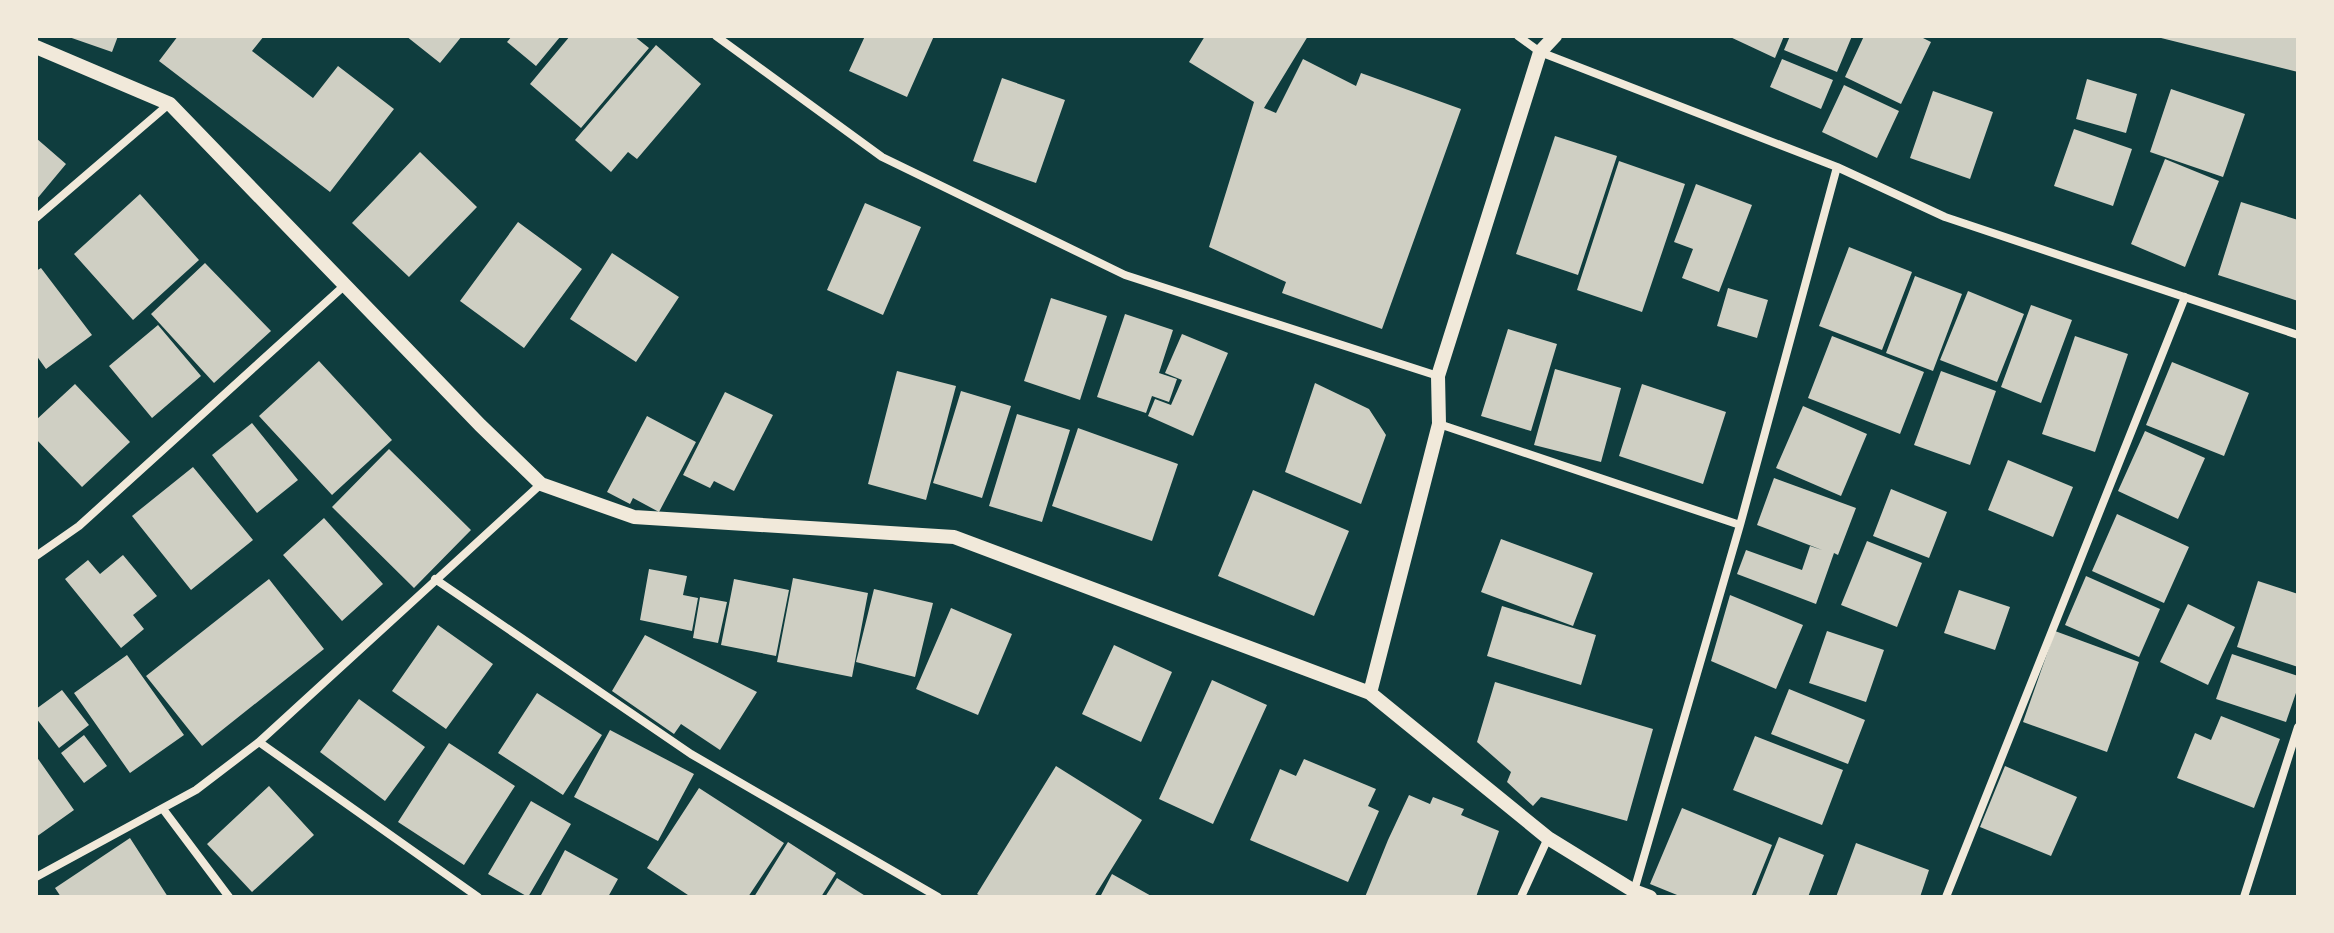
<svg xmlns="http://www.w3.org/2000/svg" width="2334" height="933" font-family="'Archivo Narrow',sans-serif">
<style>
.building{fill:#cfcfc3}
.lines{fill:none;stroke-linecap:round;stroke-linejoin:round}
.minor{stroke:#f1e9da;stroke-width:8}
.tertiary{stroke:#f1e9da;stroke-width:14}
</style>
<rect width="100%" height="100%" fill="#0f3d3e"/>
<path class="building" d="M66,36H118L112,52Z
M178,36H264L252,51L313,98L338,66L394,109L330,192L159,61Z
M406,36H462L440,63Z
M512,36H558L560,37L536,66L507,42Z
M570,36H634L649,48L581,128L530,84Z
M865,36H934L907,97L849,71Z
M1205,36H1308L1264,108L1276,113L1303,59L1356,86L1361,73L1461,109L1382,329L1282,293L1286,282L1209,247L1254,102L1189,62Z
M1728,36H1784L1775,58Z
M1790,36H1852L1837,72L1784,50Z
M1864,36H1919L1931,42L1901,104L1845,77Z
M2157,36H2298V72L2157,37Z
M656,45L701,84L637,159L628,152L611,172L575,140Z
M1782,59L1833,80L1821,109L1770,87Z
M1002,78L1065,100L1036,183L973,161Z
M2087,79L2137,94L2126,133L2076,119Z
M1844,85L1899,111L1877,158L1822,132Z
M2171,89L2245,114L2223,177L2150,152Z
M1933,91L1993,112L1970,179L1910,158Z
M2074,129L2132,149L2113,206L2054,186Z
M1555,136L1617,156L1578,275L1516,254Z
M36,138L66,164L36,200Z
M420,152L477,207L409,277L352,223Z
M2165,159L2219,181L2185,267L2131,244Z
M1619,161L1685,184L1642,312L1577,290Z
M1696,184L1752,205L1719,292L1682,278L1693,249L1674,242Z
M140,194L199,260L133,320L74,254Z
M2241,202L2298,220V301L2218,275Z
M865,203L921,227L883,315L827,290Z
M518,222L582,269L524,348L460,301Z
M1849,247L1912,272L1882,350L1819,326Z
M612,253L679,297L636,362L570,319Z
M205,263L271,331L214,383L151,314Z
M41,268L92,335L46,369L36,355V271Z
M1915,276L1962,294L1933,371L1886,353Z
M1728,288L1768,300L1757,338L1717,326Z
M1968,291L2024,314L1997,382L1940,360Z
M1051,298L1107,316L1080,400L1024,381Z
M2031,305L2072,320L2041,403L2001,387Z
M1125,314L1173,330L1159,373L1177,379L1169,402L1152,396L1146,413L1097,397Z
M158,325L201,376L152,418L109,366Z
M1508,329L1557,344L1531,431L1481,416Z
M1182,334L1228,353L1193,436L1148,416L1155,399L1171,405L1182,380L1165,373Z
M1832,336L1924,372L1900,434L1808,398Z
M2075,336L2128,354L2095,452L2042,434Z
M319,361L392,440L332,495L259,416Z
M2172,362L2249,393L2224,456L2146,425Z
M1555,369L1621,388L1601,462L1534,445Z
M897,371L956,386L926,500L868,484Z
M1941,371L1996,391L1970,465L1914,445Z
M1315,383L1369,409L1386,435L1361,504L1285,472Z
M75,384L130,442L82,487L36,439V420Z
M1642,384L1726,412L1703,484L1619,456Z
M961,391L1011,406L982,498L933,483Z
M725,392L773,415L734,491L714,481L710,488L683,475Z
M1803,406L1867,434L1841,496L1776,468Z
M1017,414L1070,430L1042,522L989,506Z
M647,416L696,442L659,512L633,498L630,504L607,492Z
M252,423L298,480L257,513L212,455Z
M1078,428L1178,464L1152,541L1052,506Z
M2145,431L2205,458L2178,519L2118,491Z
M389,449L471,530L414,588L332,507Z
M2008,460L2073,487L2053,537L1988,510Z
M193,467L253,540L191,590L132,516Z
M1774,478L1856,508L1838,555L1834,553L1816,604L1737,574L1746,550L1802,570L1810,546L1822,550L1757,525Z
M1891,489L1947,512L1929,558L1873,536Z
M1253,490L1349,531L1314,616L1218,576Z
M2117,514L2189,547L2164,603L2092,571Z
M324,518L383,584L342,621L283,555Z
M1501,539L1593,573L1573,626L1481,592Z
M1867,541L1922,563L1897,627L1841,605Z
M123,555L157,596L133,615L144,629L121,648L65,579L88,560L100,574Z
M649,569L687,576L683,595L698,598L692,631L640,620Z
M2086,576L2160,609L2139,657L2065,625Z
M793,578L868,593L852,677L777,662Z
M269,579L324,649L202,746L146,676Z
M734,579L789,590L776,656L721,645Z
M2258,581L2298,594V667L2237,647Z
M874,589L933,603L915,677L856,662Z
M1959,590L2010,607L1995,650L1944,633Z
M1730,595L1803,625L1776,689L1711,661Z
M700,597L727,602L718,643L693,638Z
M2188,604L2235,627L2208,685L2160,662Z
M1502,606L1596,635L1581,685L1487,656Z
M951,608L1012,634L978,715L916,689Z
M438,625L493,664L446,729L392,691Z
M1827,631L1884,650L1866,702L1809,683Z
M2055,631L2139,662L2107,752L2023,722Z
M645,635L757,692L720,750L681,724L674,734L612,691Z
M1114,645L1172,672L1141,742L1082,714Z
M2232,654L2298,676V687L2286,722L2216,699Z
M127,655L184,735L130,773L74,693Z
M1212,680L1267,705L1213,824L1159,799Z
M1495,682L1653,729L1627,821L1541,797L1533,806L1507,782L1511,772L1477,742Z
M1789,689L1865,720L1848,764L1771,734Z
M62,690L89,725L59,748L36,718V709Z
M537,693L602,735L563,795L498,753Z
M359,699L425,747L385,801L320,752Z
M2221,716L2280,739L2254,808L2177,778L2195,733L2211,740Z
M610,730L694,774L658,841L574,797Z
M84,735L107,766L84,783L61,753Z
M1755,736L1843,770L1822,825L1733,790Z
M449,743L515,786L464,865L398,822Z
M36,756L74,810L36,837Z
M1304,759L1376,789L1368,806L1379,811L1348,882L1250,840L1280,769L1296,776Z
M1056,766L1142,820L1094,897H982L977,894Z
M2005,766L2077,797L2051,856L1980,827Z
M269,786L314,835L252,892L207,844Z
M699,788L784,843L748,897H691L647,868Z
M1409,795L1430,804L1433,797L1464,809L1461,815L1499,831L1476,897H1365L1388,840Z
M531,801L571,824L528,897L488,874Z
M1682,808L1772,845L1751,897H1682L1650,884Z
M1779,837L1824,855L1808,897H1761L1756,895Z
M130,838L168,897H61L55,888Z
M788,842L836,873L821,897H754Z
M1856,843L1929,870L1920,897H1836Z
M565,850L618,879L608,897H540Z
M1112,874L1153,897H1100Z
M837,878L867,897H825Z"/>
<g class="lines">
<path class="minor" d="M716,36L882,157L1125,275L1438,376
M1518,36L1540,52L1837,167L1945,217L2298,335
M36,218L169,104
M1439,424L1740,525
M36,556L79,526L345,285
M435,579L691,754L938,897
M259,742L478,897
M163,809L229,897
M36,877L196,790L259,742L541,484
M1634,891L1740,525L1837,167
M1521,897L1548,838
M1946,897L2185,297
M2244,897L2298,727"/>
<path class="tertiary" d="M36,47L170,104L480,425L541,484L634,517L954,537L1370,693L1548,838L1634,891L1650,897
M1370,693L1439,424L1438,376L1540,52L1555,36"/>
</g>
<rect width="2334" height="933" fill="none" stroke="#f1e9da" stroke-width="76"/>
</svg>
